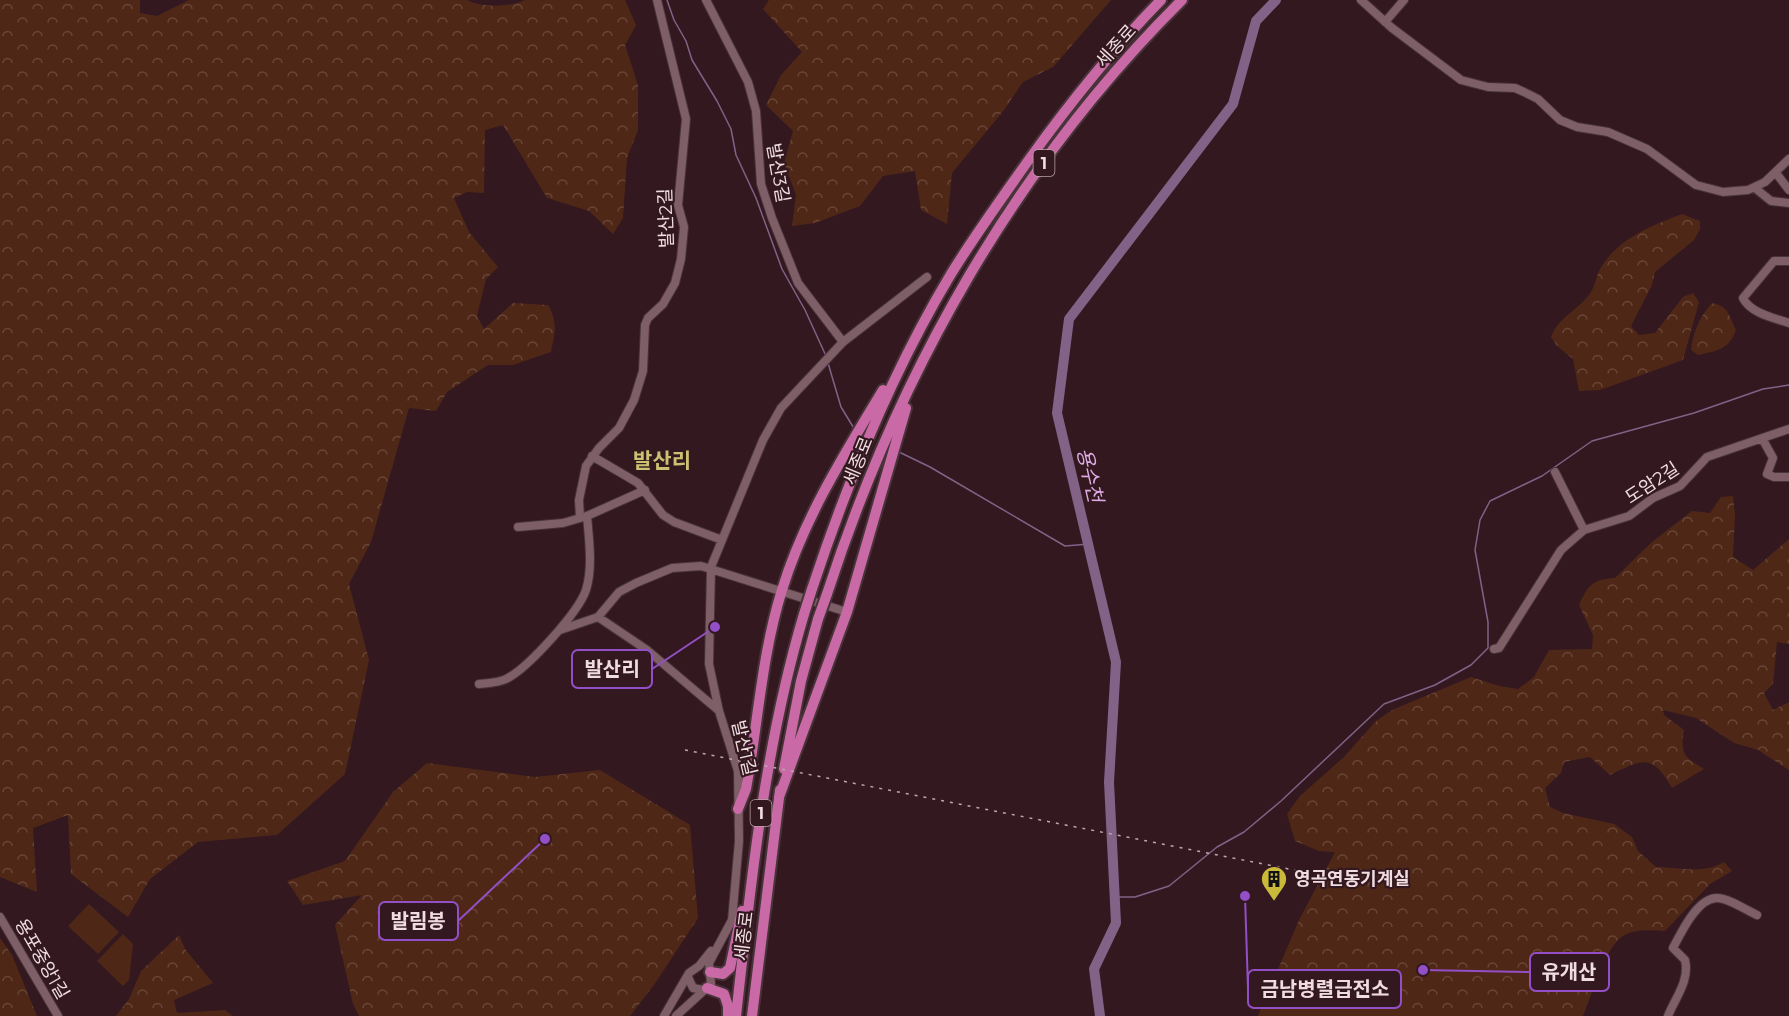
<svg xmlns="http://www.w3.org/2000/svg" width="1789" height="1016" font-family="Montserrat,'Noto Sans KR',sans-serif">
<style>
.forest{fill:url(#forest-crowns)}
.garden{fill:#4f2716}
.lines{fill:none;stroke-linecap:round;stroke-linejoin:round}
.stream{stroke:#826286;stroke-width:1.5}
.river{stroke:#826286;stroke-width:10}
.minor-casing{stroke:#483339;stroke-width:10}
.highway-casing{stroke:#483339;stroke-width:14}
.minor{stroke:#7f5f67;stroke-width:8}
.highway{stroke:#c96aa7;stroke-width:10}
.rail{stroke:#bda8ad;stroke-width:1.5;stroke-dasharray:3 6;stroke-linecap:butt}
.highway-bridge-casing{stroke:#483339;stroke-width:14;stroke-linecap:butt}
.highway-bridge{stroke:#c96aa7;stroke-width:10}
.labels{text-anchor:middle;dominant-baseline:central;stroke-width:4.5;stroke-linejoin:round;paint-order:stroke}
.shield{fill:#331820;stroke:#b7a2a7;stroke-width:1.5}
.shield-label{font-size:16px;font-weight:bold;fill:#f0dde1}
.street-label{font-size:18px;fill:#f0dde1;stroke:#331820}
.poi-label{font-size:18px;font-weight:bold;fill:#f0dde1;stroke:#331820;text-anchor:start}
.water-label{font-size:20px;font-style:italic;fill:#deabe5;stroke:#331820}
.quarter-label{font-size:21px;font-weight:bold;fill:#cac173;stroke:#331820}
.leader{fill:none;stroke:#924fc6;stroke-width:2}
.callout-dot{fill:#924fc6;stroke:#331820;stroke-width:2}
.callout{fill:#331820;stroke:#924fc6;stroke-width:2}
.callout-label{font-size:20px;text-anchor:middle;font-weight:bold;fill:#f0dde1}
</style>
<defs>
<pattern id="forest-crowns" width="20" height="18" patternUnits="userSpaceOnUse" patternTransform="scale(1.5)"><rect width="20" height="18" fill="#4f2716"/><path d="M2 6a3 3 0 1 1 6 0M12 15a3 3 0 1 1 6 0" fill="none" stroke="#694638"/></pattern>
</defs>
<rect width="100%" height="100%" fill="#331820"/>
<path class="forest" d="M0,0H140V13L157,16L189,0H467C481,8 512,7 525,0H625L636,25L625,45L638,85V130L627,158L623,218L613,234L589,211L547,198L503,125L485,130L484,193L467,192L454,198L469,232L498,267L486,279L477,316L484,329L513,303L548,305C558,323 555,332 551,352L513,365H488L447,392L436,411L409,408L371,542L349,584L369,660L345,774L277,835L198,842L150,879L128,917L71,874L68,815L33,828L37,892L0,877Z
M769,0H1111L1053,67L1023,82L1004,110L952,173L947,224L921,210L915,171L883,176L860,206L815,223L792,226L796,195L784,163L793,131L766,105L781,75L802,52L763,9Z
M1682,214L1700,221V229L1694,240L1655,272L1652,285L1631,326L1639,335L1655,333L1683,297L1693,293L1699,302L1683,360L1600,390L1579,391L1573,359L1557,346L1551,337C1558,317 1580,309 1591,292C1595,286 1596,277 1599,271C1616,239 1651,226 1682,214Z
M1712,303C1729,306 1729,316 1736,330C1729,349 1718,351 1698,355L1691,350C1693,332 1700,316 1712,303Z
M1733,496L1735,515L1733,557L1753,570L1789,539V644L1777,642L1773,684L1764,693L1773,710L1789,702V770L1758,750L1734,743L1696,718L1663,710L1664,715L1684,730C1680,754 1684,757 1704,769L1672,788C1652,753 1643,759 1610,775L1590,757L1564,762L1561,773L1545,788L1550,807L1563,813L1614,824L1632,837L1638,851L1656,867C1680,867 1702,875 1724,862L1732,871L1710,884L1665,931C1651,930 1630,928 1619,939C1604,953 1591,996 1583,1016H1258L1299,920L1335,852L1319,851L1295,841L1287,814L1300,796L1344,757L1375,722L1392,710L1471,677L1499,686L1518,689L1534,677L1549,650L1592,649L1593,635L1579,605C1588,585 1593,579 1615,578L1652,542L1692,511L1710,513L1721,497Z
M427,763L535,777L600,770L690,825L698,918L656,982L630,1016H359L353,1004L335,925L362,895L303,905L287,881L345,861L393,792Z
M179,935L185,949L213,983L174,1000L177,1013L225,1010L233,1016H116L129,999L141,971Z
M0,938L12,955L37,1016H0Z"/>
<path class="garden" d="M89,904L119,932L98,954L68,926Z
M123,934L133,944L129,980L123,986L97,961Z"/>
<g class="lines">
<path class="stream" d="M667,0L674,20L686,41L692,60L717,101L731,129L736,155L756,198L782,269L805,310L826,356
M828,363L841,407L855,430
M899,452L930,467L1065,546L1089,544
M1113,897H1135L1169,886L1217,847L1244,832L1281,801L1384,704L1435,685L1471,665L1488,648V622L1475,550L1480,520L1490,501L1542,476L1592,441L1694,413L1763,389L1789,385"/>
<path class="river" d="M1100,1016L1094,969L1116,923L1109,782L1116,662L1057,413L1069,319L1233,104L1256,21L1276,0"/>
<g class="minor-casing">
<path id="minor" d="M706,0L748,82L756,111L761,184L772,218L798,283L843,342
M1361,0L1392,28L1461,80L1488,87L1515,88L1524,92L1538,99L1560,120L1577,127L1608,132L1647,149L1696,185L1723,192L1748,190L1765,182L1789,159
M1385,22L1404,0
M1776,173L1789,190
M1755,188L1771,201L1789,203
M1789,261H1774L1743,298C1750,313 1774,318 1789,323
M1763,440L1773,458L1767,474L1774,477H1789
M592,456L638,483L663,515L674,522L722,540
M1555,472L1584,530
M580,518L579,500L586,466L599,448L619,428L634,400L643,371L645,325L648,318L663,304L675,283L681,259L684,227L678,205L686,119L657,0
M518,527L563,523L587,516L645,490
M598,617L619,592L636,583L672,568L701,566L847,612
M560,630L598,617L647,650L718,710
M1494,649L1499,648L1561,550L1584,530L1629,516L1653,498L1680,486L1707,457L1789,429
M479,684C488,683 498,683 506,679C527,669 578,613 586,590C593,568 589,539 587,516
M0,917L58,1016
M688,977L693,988L703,990
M664,1016L689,973L699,966L711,951
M676,1016L711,984L709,963L732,920L739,841L738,771L719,711L709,664L711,567L763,440L781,408L843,342L927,277
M1668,1016C1675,998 1690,981 1685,960L1673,948C1681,933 1697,898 1717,898C1728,898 1746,910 1757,915"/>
</g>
<g class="highway-casing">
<path id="highway" d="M812,589C848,480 892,372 951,274C975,235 1002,198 1028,161C1069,104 1112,50 1161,0
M827,594C899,372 1016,165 1182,0
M784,769L801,681L818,619
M779,797L847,612L906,408
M738,809L746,789C758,723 762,653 782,590C804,518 845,453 883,390
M710,972L723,974L730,968L742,911
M707,988L724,994L728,1006V1016
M736,1016C751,880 765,745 804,614
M752,1016L780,790"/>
</g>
<use href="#minor" class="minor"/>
<use href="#highway" class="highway"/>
<path class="rail" d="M685,750L1299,871"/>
<g class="highway-bridge-casing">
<path id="highway-bridge" d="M804,614L812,589
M818,619L827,594"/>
</g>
<use href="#highway-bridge" class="highway-bridge"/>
</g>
<defs>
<g id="building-pin" transform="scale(1.35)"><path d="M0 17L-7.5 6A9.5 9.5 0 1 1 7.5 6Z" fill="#c9ba3a" stroke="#331820"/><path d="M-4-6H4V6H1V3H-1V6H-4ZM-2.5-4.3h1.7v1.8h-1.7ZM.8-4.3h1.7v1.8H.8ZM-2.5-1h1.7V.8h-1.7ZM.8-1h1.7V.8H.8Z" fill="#111"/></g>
</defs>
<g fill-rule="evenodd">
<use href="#building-pin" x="1274" y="879"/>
</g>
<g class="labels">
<g class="shield">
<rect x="1033.5" y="150" width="21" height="26" rx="4.5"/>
<rect x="750.5" y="800" width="21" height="26" rx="4.5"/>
</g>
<g class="shield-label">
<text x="1044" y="163">1</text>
<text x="761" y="813">1</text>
</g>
<g class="street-label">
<text transform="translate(1116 46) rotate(-48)">세종로</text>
<text transform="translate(778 173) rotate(80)">발산3길</text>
<text transform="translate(666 218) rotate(-92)">발산2길</text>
<text transform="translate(858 461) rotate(-68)">세종로</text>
<text transform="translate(1652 483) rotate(-33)">도암2길</text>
<text transform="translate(744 748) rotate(77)">발산1길</text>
<text transform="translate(744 936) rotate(-83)">세종로</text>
<text transform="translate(42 959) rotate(60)">용포중앙1길</text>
</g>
<g class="poi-label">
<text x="1294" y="879">영곡연동기계실</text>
</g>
<g class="water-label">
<text transform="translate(1090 475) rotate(77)">용수천</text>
</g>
<g class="quarter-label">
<text x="662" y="460">발산리</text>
</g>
</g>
<path class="leader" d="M715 627L652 669M545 839L458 921M1423 970L1530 972M1245 896L1248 989"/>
<g class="callout-dot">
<circle cx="715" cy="627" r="6"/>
<circle cx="545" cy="839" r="6"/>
<circle cx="1423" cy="970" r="6"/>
<circle cx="1245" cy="896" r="6"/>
</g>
<g class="callout">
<rect x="572" y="650" width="80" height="38" rx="6"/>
<rect x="379" y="902" width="79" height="38" rx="6"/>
<rect x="1530" y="953" width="79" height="38" rx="6"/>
<rect x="1248" y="970" width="153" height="38" rx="6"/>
</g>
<g class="callout-label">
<text x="612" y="676">발산리</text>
<text x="418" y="928">발림봉</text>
<text x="1569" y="979">유개산</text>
<text x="1325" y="996">금남병렬급전소</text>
</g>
</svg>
